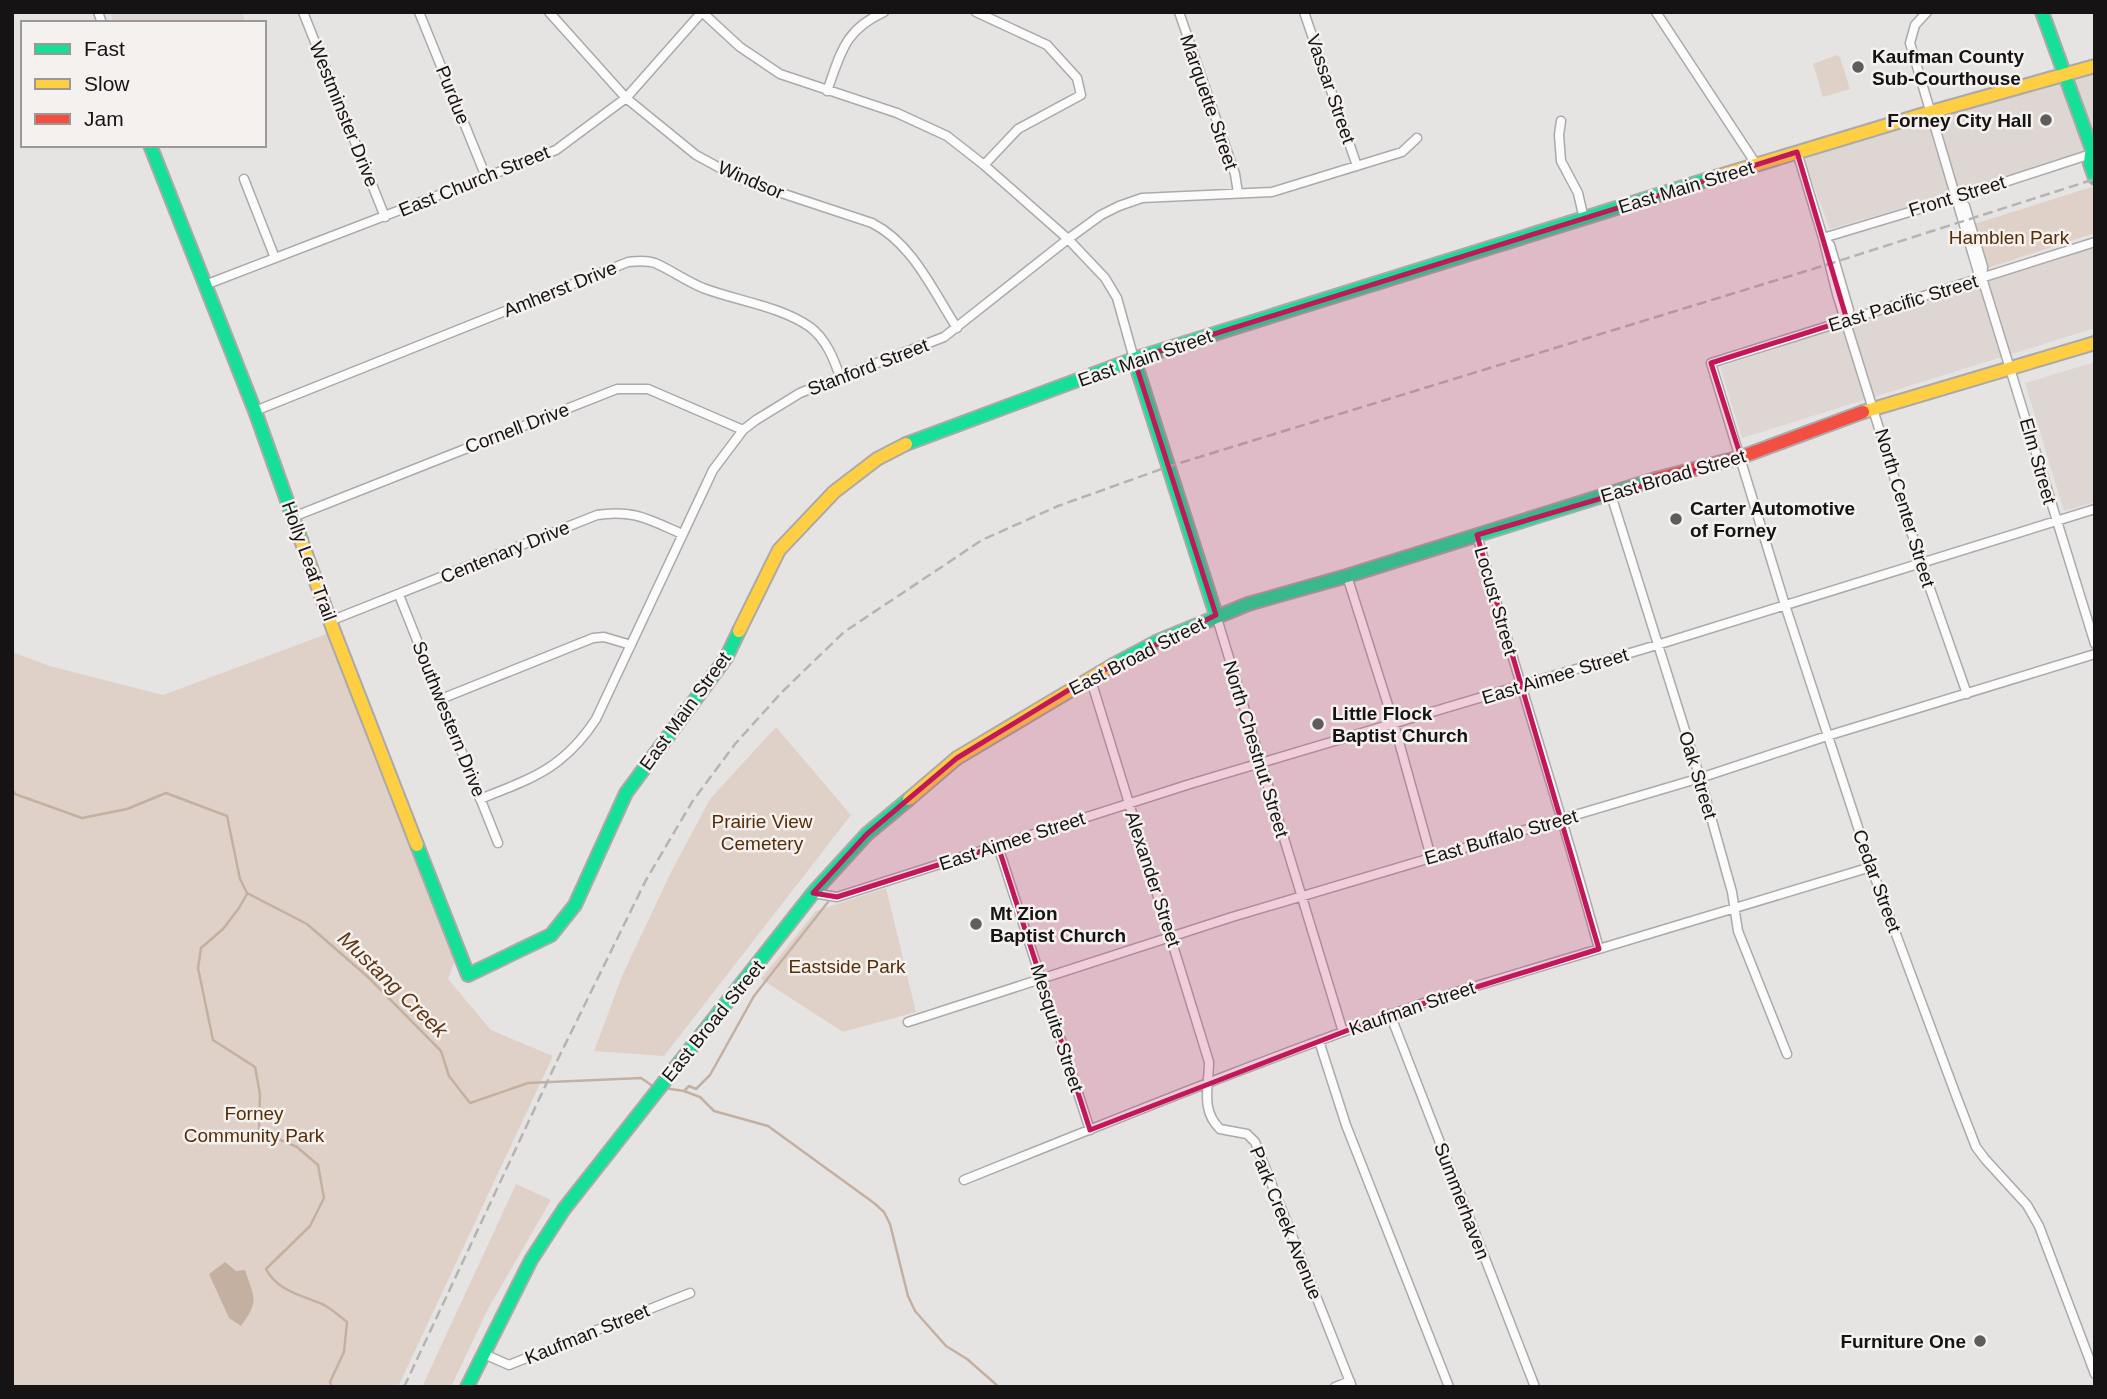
<svg xmlns="http://www.w3.org/2000/svg" width="2107" height="1399" font-family="Helvetica,sans-serif">
<style>
.built{fill:#ddd6d2}
.green{fill:#dfd1c8}
.water{fill:#c4b0a1}
.lines{fill:none;stroke-linecap:round;stroke-linejoin:round}
.stream{stroke:#c4b0a1;stroke-width:2.5}
.street-casing{stroke:#aba9a9;stroke-width:11}
.fast-casing{stroke:#aba9a9;stroke-width:16}
.slow-casing{stroke:#aba9a9;stroke-width:16}
.jam-casing{stroke:#aba9a9;stroke-width:16}
.street{stroke:#fbfbfb;stroke-width:8}
.fast{stroke:#16e098;stroke-width:12}
.slow{stroke:#ffcf43;stroke-width:12}
.jam{stroke:#f24e42;stroke-width:12}
.rail{stroke:#b5b4b3;stroke-width:2.5;stroke-dasharray:10 5;stroke-linecap:butt}
.marked{fill:#c2185b;fill-opacity:0.2;stroke:#c2185b;stroke-width:5;stroke-linejoin:round}
.poi-dot{fill:#5e5c5c;stroke:#f5f1ef;stroke-width:2.5}
.labels{text-anchor:middle;dominant-baseline:central;stroke-width:5;stroke-linejoin:round;paint-order:stroke}
.poi-label{font-size:19px;font-weight:bold;fill:#151313;stroke:#f5f1ef;text-anchor:start}
.street-label{font-size:19px;fill:#151313;stroke:#f5f1ef}
.park-label{font-size:19px;fill:#542e07;stroke:#f5f1ef}
.water-label{font-size:21px;font-style:italic;fill:#603815;stroke:#f5f1ef}
</style>
<rect width="100%" height="100%" fill="#e6e4e3"/>
<path class="built" d="M110,12H242L246,23H114Z
M2095,71V152L1830,229L1803,158Z
M2095,244V328L1742,438L1720,367Z
M2095,362V502L2064,511L2025,383Z"/>
<path class="green" d="M1837,55L1840,57L1850,89L1823,97L1813,64Z
M2095,186V233L1988,268L1974,224Z
M329,633L455,960L448,979L491,1030L553,1056L398,1387H12V652L50,666L163,695Z
M776,727L851,815L664,1056L594,1051L622,976L671,872L710,799Z
M886,888L916,1012L843,1032L761,979L816,911Z
M516,1184L551,1200L488,1309L451,1387H422Z"/>
<path class="water" d="M225,1262L236,1271L245,1270C254,1298 260,1300 241,1326L229,1318L209,1274Z"/>
<g class="lines">
<path class="stream" d="M12,789L15,794L82,818L127,809L166,793L227,816L240,879L247,893L307,924L368,977L441,1051L449,1076L470,1103L528,1083L641,1078L654,1087
M247,894L239,908L223,929L201,948L198,968L213,1040L255,1067L260,1094L259,1131L297,1147L318,1165L324,1198L310,1226L266,1269C277,1291 302,1295 324,1305C332,1309 339,1316 347,1322L344,1352L330,1382L332,1387
M664,1088L684,1091L700,1097L714,1111L768,1126L874,1203L884,1212L890,1224L908,1296L915,1311L946,1346L967,1359L999,1387
M684,1091L689,1086L696,1089L710,1075L754,996L828,902"/>
<g class="street-casing">
<path id="street" d="M98,12L102,23
M303,12L385,217
M419,12L486,177
M549,12L626,98L696,155L742,180L872,223C913,244 933,291 957,328
M702,12L740,47L780,74L897,113L947,136L984,165L1068,239L1105,278L1117,298L1134,359
M976,12L1047,45L1077,78L1081,95L1018,129L984,165
M1179,12L1235,174L1238,193
M1304,12L1357,166
M1656,12L1756,164
M1927,12L1915,25L1910,43L1978,272L1982,278L2095,644
M827,91C841,53 844,30 884,12
M1561,121L1559,135L1561,161L1578,193L1584,219
M1797,152L1823,238L1837,294L1921,563L1967,694
M244,179L275,258
M1956,198L1965,206L1983,267L1982,278
M1823,238L1956,198L2094,153
M1823,238L1830,245L1849,310L1847,320
M2095,242L1711,363L1785,605L1871,867L1957,1098L1976,1147L1985,1159L2027,1205L2039,1226L2095,1374
M205,285L556,150L626,98L702,12
M255,411L628,262C637,261 646,260 655,263C671,270 686,281 703,288C737,301 780,306 810,327C826,339 834,359 840,377
M1611,495L1700,778L1732,892L1738,931L1787,1054
M293,517L617,389H648L743,430
M1477,535C1516,674 1561,810 1599,949
M1347,576L1394,724L1431,857
M399,595L498,843
M1216,615L1343,1032
M330,621L597,515C633,509 650,520 682,534
M1090,677L1209,1062C1209,1086 1200,1110 1220,1129L1247,1134L1255,1142L1352,1387
M441,699L593,638L604,637L631,645
M480,799C533,778 564,768 596,719L713,470L743,430L756,420L800,393L944,337L1068,239L1101,215L1119,206L1142,198L1272,192L1402,152L1417,138
M998,846L1090,1130
M813,893L837,897L1190,784L1657,645L2095,509
M1390,1014L1535,1387
M908,1022L1232,917L1700,778L1827,736L2095,654
M1319,1041L1346,1125L1449,1387
M964,1180C1126,1115 1288,1049 1453,993L1871,867
M484,1354L509,1365L690,1293
M1335,1387L1350,1381"/>
</g>
<g class="fast-casing">
<path id="fast" d="M2042,12L2095,158
M150,145L255,411L301,540
M2091,154L2090,164L2095,178
M1134,359L1216,615
M906,444L1134,359L1709,179
M1113,665L1156,642L1248,604L1347,576L1656,479
M417,845L468,975L551,935L575,905L626,793L726,658L739,631
M467,1387L531,1260L564,1209L813,893L867,834L909,799"/>
</g>
<g class="slow-casing">
<path id="slow" d="M1709,179L1931,112L2095,66
M1863,412L2095,343
M301,540L333,629L417,845
M739,631L779,550L834,492L877,459L906,444
M909,799L957,758L1113,665"/>
</g>
<g class="jam-casing">
<path id="jam" d="M1656,479L1741,457L1863,412"/>
</g>
<use href="#street" class="street"/>
<use href="#fast" class="fast"/>
<use href="#slow" class="slow"/>
<use href="#jam" class="jam"/>
<path class="rail" d="M404,1387L557,1061L646,880L692,802L735,744L782,692L844,632L982,540L1058,506L1170,466L1829,264L2095,179"/>
</g>
<path class="marked" d="M1797,152L1847,320L1711,363L1741,457L1477,535L1599,949L1390,1014L1090,1130L998,846L837,897L813,893L867,834L957,758L1090,677L1216,615L1134,359Z"/>
<g class="poi-dot">
<circle cx="1858" cy="67" r="7"/>
<circle cx="2046" cy="120" r="7"/>
<circle cx="1676" cy="519" r="7"/>
<circle cx="1318" cy="724" r="7"/>
<circle cx="976" cy="924" r="7"/>
<circle cx="1980" cy="1341" r="7"/>
</g>
<g class="labels">
<g class="poi-label">
<text x="1872" y="56">Kaufman County<tspan x="1872" dy="22">Sub-Courthouse</tspan></text>
<text x="2032" y="120" text-anchor="end">Forney City Hall</text>
<text x="1690" y="508">Carter Automotive<tspan x="1690" dy="22">of Forney</tspan></text>
<text x="1332" y="713">Little Flock<tspan x="1332" dy="22">Baptist Church</tspan></text>
<text x="990" y="913">Mt Zion<tspan x="990" dy="22">Baptist Church</tspan></text>
<text x="1966" y="1341" text-anchor="end">Furniture One</text>
</g>
<g class="street-label">
<text transform="translate(1331 89) rotate(71)">Vassar Street</text>
<text transform="translate(453 95) rotate(68)">Purdue</text>
<text transform="translate(1209 102) rotate(71)">Marquette Street</text>
<text transform="translate(344 114) rotate(68)">Westminster Drive</text>
<text transform="translate(751 180) rotate(23)">Windsor</text>
<text transform="translate(474 181) rotate(-22)">East Church Street</text>
<text transform="translate(1686 187) rotate(-17)">East Main Street</text>
<text transform="translate(1957 196) rotate(-17)">Front Street</text>
<text transform="translate(560 289) rotate(-22)">Amherst Drive</text>
<text transform="translate(1903 303) rotate(-17)">East Pacific Street</text>
<text transform="translate(1145 358) rotate(-19)">East Main Street</text>
<text transform="translate(868 367) rotate(-21)">Stanford Street</text>
<text transform="translate(517 428) rotate(-21)">Cornell Drive</text>
<text transform="translate(2038 461) rotate(74)">Elm Street</text>
<text transform="translate(1673 476) rotate(-16)">East Broad Street</text>
<text transform="translate(1905 508) rotate(73)">North Center Street</text>
<text transform="translate(505 552) rotate(-22)">Centenary Drive</text>
<text transform="translate(309 561) rotate(70)">Holly Leaf Trail</text>
<text transform="translate(1496 601) rotate(74)">Locust Street</text>
<text transform="translate(1137 656) rotate(-27)">East Broad Street</text>
<text transform="translate(1555 676) rotate(-17)">East Aimee Street</text>
<text transform="translate(685 711) rotate(-54)">East Main Street</text>
<text transform="translate(449 719) rotate(68)">Southwestern Drive</text>
<text transform="translate(1256 749) rotate(73)">North Chestnut Street</text>
<text transform="translate(1698 775) rotate(73)">Oak Street</text>
<text transform="translate(1501 837) rotate(-16)">East Buffalo Street</text>
<text transform="translate(1012 841) rotate(-18)">East Aimee Street</text>
<text transform="translate(1153 879) rotate(72)">Alexander Street</text>
<text transform="translate(1877 881) rotate(70)">Cedar Street</text>
<text transform="translate(1412 1008) rotate(-19)">Kaufman Street</text>
<text transform="translate(713 1021) rotate(-51)">East Broad Street</text>
<text transform="translate(1057 1028) rotate(72)">Mesquite Street</text>
<text transform="translate(1462 1201) rotate(69)">Summerhaven</text>
<text transform="translate(1286 1223) rotate(68)">Park Creek Avenue</text>
<text transform="translate(587 1334) rotate(-22)">Kaufman Street</text>
</g>
<g class="park-label">
<text x="2009" y="237">Hamblen Park</text>
<text x="762" y="821">Prairie View<tspan x="762" dy="22">Cemetery</tspan></text>
<text x="847" y="966">Eastside Park</text>
<text x="254" y="1113">Forney<tspan x="254" dy="22">Community Park</tspan></text>
</g>
<g class="water-label">
<text transform="translate(393 984) rotate(44)">Mustang Creek</text>
</g>
</g>
<rect width="2107" height="1399" fill="none" stroke="#151313" stroke-width="28"/>
<rect x="21" y="21" width="245" height="126" fill="#f5f1ef" stroke="#9b9897" stroke-width="2"/>
<rect x="35" y="44" width="35" height="10" fill="#16e098" stroke="#9b9897" stroke-width="2"/>
<text x="84" y="56" font-size="21" fill="#151313">Fast</text>
<rect x="35" y="79" width="35" height="10" fill="#ffcf43" stroke="#9b9897" stroke-width="2"/>
<text x="84" y="91" font-size="21" fill="#151313">Slow</text>
<rect x="35" y="114" width="35" height="10" fill="#f24e42" stroke="#9b9897" stroke-width="2"/>
<text x="84" y="126" font-size="21" fill="#151313">Jam</text>
</svg>
